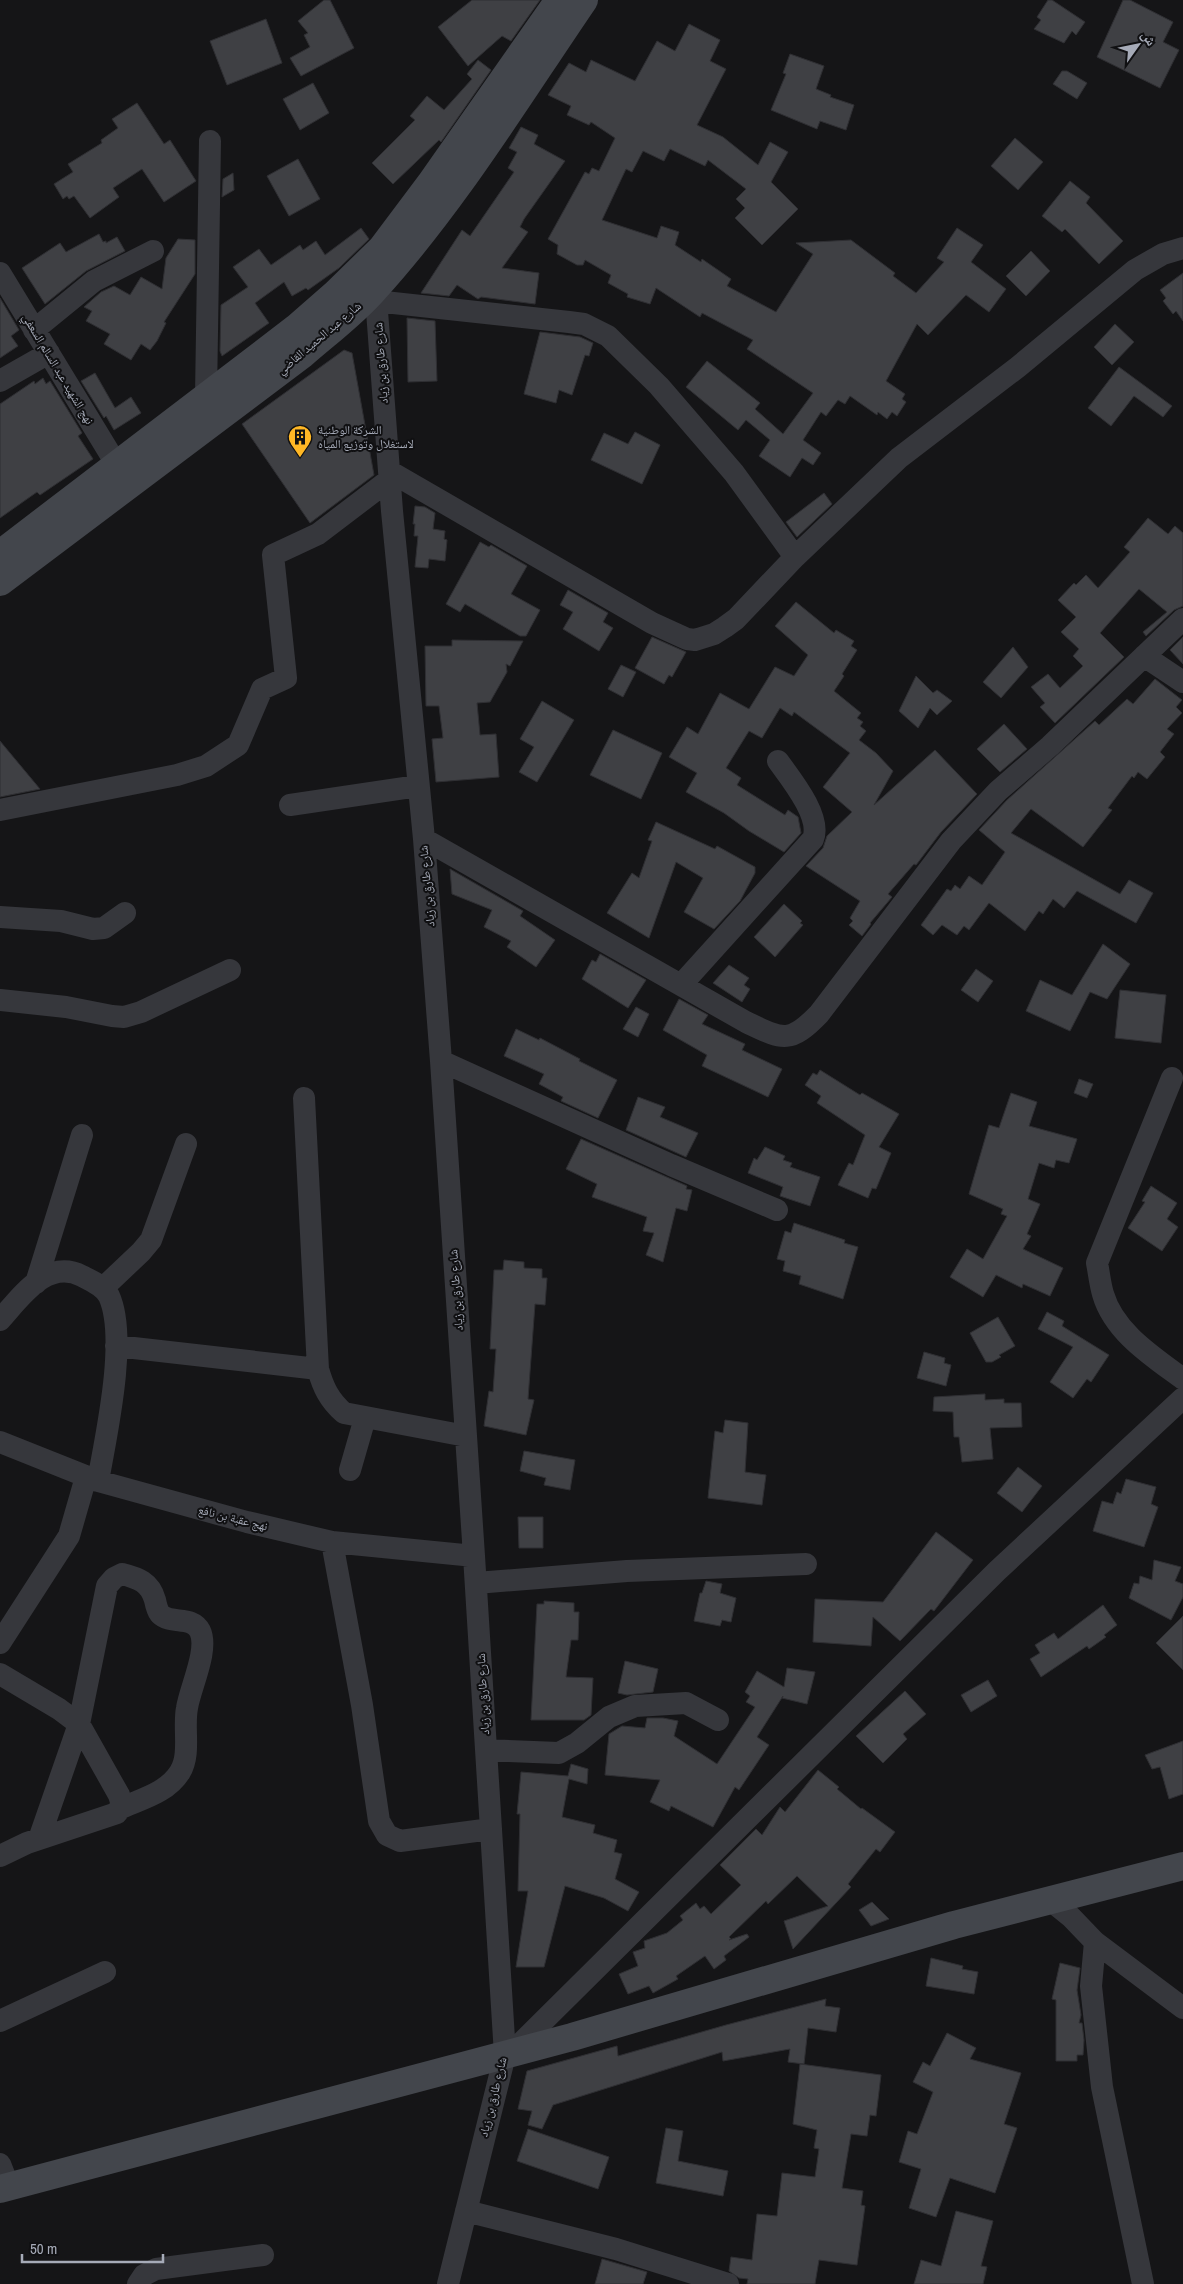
<svg xmlns="http://www.w3.org/2000/svg" width="1183" height="2284" font-family="'Archivo Narrow','Noto Naskh Arabic',sans-serif">
<style>
.building{fill:#3f4044;stroke:#2f2f33}
.lines{fill:none;stroke-linecap:round;stroke-linejoin:round}
.street{stroke:#36373c;stroke-width:22}
.secondary{stroke:#43464c;stroke-width:28}
.labels{text-anchor:middle;dominant-baseline:central;stroke-width:4;stroke-linejoin:round;paint-order:stroke}
.street-label{font-size:12px;fill:#a6abb8;stroke:#101012}
.poi-label{font-size:12px;fill:#a6abb8;stroke:#101012;text-anchor:start}
</style>
<rect width="100%" height="100%" fill="#151517"/>
<path class="building" d="M324,0H330L354,48L301,76L290,58L310,47L304,35L308,33L298,21Z
M472,0H540L511,41L502,36L468,66L438,27Z
M1048,0H1052L1085,22L1076,35L1072,31L1064,43L1034,29L1041,20L1037,17Z
M1123,0H1130L1173,22L1163,42L1179,50L1160,88L1097,57Z
M266,19L282,63L227,85L210,41Z
M689,24L720,40L710,61L726,69L697,125L723,137L758,165L770,142L788,152L771,182L798,209L762,245L735,218L745,208L736,199L746,189L708,160L705,166L670,149L664,161L643,151L632,172L626,169L602,220L657,238L661,226L679,232L675,245L701,262L702,259L731,279L727,286L776,312L813,254L796,243L851,240L895,273L893,276L916,293L944,262L937,258L957,228L983,245L971,262L1006,289L989,312L966,295L928,335L917,324L886,381L905,394L902,399L906,402L897,416L892,412L887,419L878,412L877,415L850,396L845,404L838,400L826,416L821,412L803,440L821,453L813,465L802,458L790,477L759,456L770,440L746,420L738,430L686,387L707,361L760,403L755,409L783,434L813,393L747,349L753,340L702,313L700,317L656,288L650,304L627,297L628,294L608,283L611,275L585,260L583,265H577L557,254L558,245L548,239L585,172L589,174L592,168L599,171L615,138L591,122L589,125L567,115L571,106L548,95L569,63L586,72L591,60L635,81L657,41L675,51Z
M790,54L824,66L816,89L831,95L830,97L854,105L846,130L820,121L817,129L771,110L786,74L783,73Z
M478,60L491,70L441,142L439,140L393,184L372,163L415,120L410,116L427,96L444,110L472,79L467,74Z
M1062,71H1067L1087,83L1077,99L1053,84Z
M313,83L329,113L300,130L283,99Z
M137,103L164,144L170,140L196,181L164,202L142,169L113,188L119,197L90,218L74,196L69,199L67,196L63,199L54,184L73,172L68,164L102,143L101,140L118,128L112,119Z
M521,127L538,135L534,144L565,161L524,219L520,227L528,232L502,268L539,273L535,304L481,297L478,299L457,285L449,296L421,293L462,230L470,236L514,172L508,168L517,152L509,148Z
M1015,138L1043,162L1018,190L991,166Z
M298,159L320,199L289,216L267,176Z
M233,173L234,190L222,197L223,179Z
M1070,181L1090,197L1086,203L1123,241L1099,264L1065,229L1062,232L1042,216Z
M361,228L369,239L339,268L308,290L306,288L292,296L284,282L255,303L269,323L222,356L220,351L221,305L248,287L233,267L259,249L271,265L300,245L303,250L316,241L325,255Z
M99,234L103,242L106,241V243L117,237L125,251L86,271L45,304L22,268L60,243L66,252Z
M178,239L195,240V274L164,322L166,323L157,341L150,350L141,344L131,360L104,344L110,334L86,321L92,311L84,307L101,292L114,286L130,295L141,277L162,289L166,258Z
M1031,251L1050,271L1026,296L1006,276Z
M1183,273V321L1176,311L1173,314L1163,301L1166,298L1160,290Z
M0,298L19,330L11,336L18,346L0,358Z
M407,318L435,321L437,381L408,382Z
M1115,324L1134,342L1112,365L1094,347Z
M540,332L580,337L593,343L589,356L585,355L572,395L559,390L556,403L524,394Z
M344,350L352,353L374,475L310,523L242,424Z
M1119,367L1172,406L1163,417L1134,396L1111,426L1088,408Z
M95,373L115,408L131,397L141,413L114,430L106,416L104,418L81,381Z
M43,378L46,384L50,381L82,433L78,436L93,459L40,495L37,492L0,518V404L34,381L35,384Z
M635,432L660,445L642,484L591,460L604,433L628,444Z
M824,493L832,504L797,537L786,522Z
M415,506L425,507L435,513L433,529L445,531L444,539L447,540L445,561L429,559L428,568L415,567L418,536H414L415,524H413Z
M1148,518L1168,534L1175,526L1183,533V606L1174,610L1146,636L1143,632L1167,612L1139,589L1100,633L1124,657L1055,723L1040,707L1045,703L1031,687L1048,674L1060,688L1083,666L1073,656L1079,649L1061,632L1076,617L1058,600L1074,583L1076,585L1086,575L1098,588L1130,552L1124,547Z
M480,542L489,547L491,545L527,566L511,594L540,610L526,636H520L465,604L460,612L446,604Z
M568,590L608,613L603,622L613,628L599,651L563,629L573,612L560,605Z
M796,602L834,633L836,630L854,641L851,646L857,650L842,674L844,676L834,691L861,713L857,718L863,722L860,726L866,731L859,740L876,753L893,771L874,805L935,750L977,794L941,832L916,865L914,864L888,894L892,897L870,923L871,924L862,936L849,925L853,921L850,918L860,901L806,866L823,848L827,836L852,812L823,787L850,753L794,712L792,716L780,708L762,738L749,731L726,768L741,778L737,785L785,815L788,810L798,817L801,833L784,852L749,831L724,813L686,792L697,773L669,757L687,727L698,734L720,693L749,709L775,667L794,676L808,655L775,626Z
M652,637L686,652L672,677L669,675L664,684L635,668Z
M1183,637V664L1170,650Z
M452,640L523,641L510,666L506,664L507,672L490,702L477,703L480,735L496,734L499,777L436,782L432,739L443,738L439,706H426L425,646H452Z
M1013,647L1028,667L1001,698L983,682Z
M621,665L636,672L623,697L608,689Z
M916,676L933,693L937,690L952,701L937,715L930,708L918,728L899,711Z
M1155,679L1182,700L1176,707L1182,713L1167,729L1174,734L1160,752L1165,757L1147,779L1138,772L1134,778L1132,776L1108,808L1112,810L1083,847L1031,809L1011,833L1120,894L1129,880L1153,893L1136,923L1077,891L1064,908L1053,899L1043,914L1039,911L1025,931L989,903L969,930L964,926L957,935L942,925L933,935L921,925L947,889L951,891L955,885L960,889L969,876L982,885L1005,852L979,830L1007,800L1095,721L1099,725L1127,699L1133,704Z
M542,701L574,720L537,782L519,772L534,747L520,739Z
M1004,724L1027,749L1000,772L977,749Z
M613,730L662,753L641,799L590,775Z
M0,741L40,789L0,797Z
M656,822L715,849L717,846L755,867V873L740,901L714,929L684,912L703,878L676,862L649,938L607,913L632,873L639,878L652,841L648,840Z
M450,869L523,911L520,916L555,940L536,967L507,947L511,941L484,927L492,910L452,894Z
M784,904L802,921L800,923L803,925L775,957L754,937Z
M1103,944L1130,964L1107,999L1090,992L1070,1031L1026,1011L1040,980L1072,995Z
M600,954L646,980L628,1008L582,979L592,960L596,962Z
M729,965L749,978L744,985L750,989L742,1002L713,983Z
M976,969L993,981L978,1002L961,990Z
M1120,990L1166,995L1161,1043L1115,1038Z
M679,999L708,1015L702,1024L745,1044L742,1050L782,1069L768,1097L702,1066L707,1055L663,1030Z
M636,1007L649,1014L638,1037L623,1029Z
M516,1029L539,1040L540,1038L580,1059L579,1061L617,1080L598,1118L561,1101L563,1097L539,1084L544,1074L504,1056Z
M820,1070L860,1095L862,1093L899,1114L879,1147L891,1153L876,1189L872,1188L868,1198L838,1185L849,1163L853,1165L865,1135L817,1103L821,1096L805,1085L813,1073L817,1075Z
M1079,1079L1093,1084L1087,1098L1074,1093Z
M1011,1093L1037,1102L1029,1126L1077,1139L1069,1163L1056,1160L1054,1168L1039,1163L1028,1199L1040,1204L1027,1234L1031,1236L1023,1249L1063,1268L1050,1296L1023,1284L1022,1288L996,1275L983,1297L950,1277L967,1249L983,1259L1007,1216L1001,1214L1003,1209L969,1194L989,1125L999,1128Z
M638,1097L665,1107L660,1117L698,1133L686,1157L626,1130Z
M581,1139L687,1186L686,1189L692,1190L687,1211L676,1208L663,1262L646,1255L654,1233L643,1231L647,1217L592,1197L597,1184L566,1169Z
M765,1147L785,1156L783,1160L792,1163L790,1167L820,1177L810,1206L780,1196L783,1187L748,1173L754,1158L757,1160Z
M1151,1186L1177,1203L1167,1219L1178,1227L1162,1251L1128,1228L1145,1202L1142,1201Z
M794,1223L845,1240L844,1243L858,1247L843,1299L799,1284L801,1276L783,1271L785,1261L777,1259L785,1231L791,1233Z
M504,1260L524,1262V1268L542,1269V1278H547L545,1305L535,1304L528,1399L534,1400L526,1435L484,1426L489,1391L493,1392L496,1349H490L494,1270H503Z
M1047,1312L1064,1321L1062,1326L1109,1355L1091,1382L1087,1379L1073,1398L1050,1382L1073,1347L1038,1329Z
M998,1317L1015,1346L999,1355L1001,1357L992,1362H986L970,1333Z
M924,1352L945,1358L944,1363L951,1365L946,1386L917,1378Z
M985,1394V1400L1004,1399V1403H1021L1022,1427L990,1428L993,1459L962,1462L959,1437H954L953,1412L933,1411L934,1397Z
M725,1420L748,1423L745,1472L766,1475L762,1505L708,1498L715,1431L723,1433Z
M524,1451L575,1460L570,1490L544,1485L546,1478L520,1471Z
M1018,1467L1042,1486L1022,1512L997,1493Z
M1126,1479L1156,1487L1151,1504L1158,1507L1144,1547L1093,1531L1102,1501L1113,1504L1117,1492L1121,1494Z
M518,1517H543V1548H519Z
M936,1532L973,1560L934,1611L931,1609L900,1641L873,1617L871,1646L813,1642L815,1599L883,1602Z
M1154,1560L1181,1567L1175,1581L1183,1584V1597L1171,1620L1129,1598L1134,1583L1139,1584L1140,1576L1152,1580Z
M706,1581L722,1584L720,1593L736,1598L731,1622L722,1620L720,1626L694,1621L700,1593H702Z
M544,1601L574,1603V1612H579L578,1640H571L566,1677L593,1678L591,1715L584,1720H531L537,1604H544Z
M1103,1605L1117,1625L1104,1635L1106,1637L1089,1649L1087,1646L1041,1677L1030,1659L1040,1653L1035,1645L1054,1633L1058,1639Z
M1183,1616V1670L1156,1643Z
M625,1661L658,1669L653,1692L627,1695L618,1693Z
M787,1668L815,1672L807,1704L782,1698L783,1696L757,1737L769,1745L739,1790L735,1787L713,1827L671,1806L669,1811L650,1802L660,1780L605,1775L609,1734L622,1726L645,1728L647,1718H663L678,1721L674,1736L717,1764L755,1707L746,1702L750,1696L745,1692L757,1671L784,1687Z
M988,1680L997,1696L971,1712L961,1695Z
M905,1691L926,1714L903,1734L907,1739L883,1763L856,1736Z
M1183,1741V1794L1169,1799L1160,1767L1152,1769L1145,1755Z
M571,1764L588,1769L587,1784L569,1779L562,1817L595,1825L593,1833L617,1840L614,1852L622,1854L615,1879L639,1892L628,1911L604,1898L565,1886L544,1967H516L528,1891H518L520,1814H517L521,1772L568,1776Z
M818,1770L839,1787L837,1789L861,1809L862,1808L895,1832L880,1852L876,1849L848,1884L851,1887L793,1949L784,1921L828,1906L797,1876L768,1904L766,1901L729,1937L731,1939L729,1940L747,1934L749,1937L724,1956L726,1960L714,1969L705,1956L676,1976L678,1979L653,1993L649,1986L628,1994L619,1974L638,1966L633,1952L645,1948L644,1941L667,1933L683,1920L680,1916L696,1903L700,1909L704,1906L711,1914L741,1885L720,1865L756,1829L762,1835L780,1807L785,1812Z
M872,1902L889,1919L871,1926L859,1910Z
M931,1958L963,1966L962,1969L978,1972L974,1994L926,1986Z
M1060,1963L1080,1968L1077,1990L1081,2015L1079,2023H1082L1084,2040L1083,2055H1077V2061H1056V2000L1052,1999Z
M826,1999L825,2006L840,2008L836,2032L808,2028L804,2064L788,2062L790,2049L723,2061L722,2052L553,2105L542,2129L528,2125L532,2111L518,2109L527,2071L617,2046L618,2056L726,2025Z
M947,2033L976,2048L970,2059L1021,2073L1004,2124L1017,2128L995,2193L950,2178L936,2217L909,2208L921,2169L899,2162L908,2131L917,2134L933,2092L913,2082L923,2062L930,2066Z
M800,2064L881,2075L876,2116L870,2115L867,2136L851,2134L842,2188L863,2191L861,2205L865,2206L857,2265L819,2260L815,2284H747L748,2279L739,2278L729,2271L731,2257L752,2260L757,2214L777,2216L782,2173L815,2177L819,2149L814,2148L817,2130L793,2124Z
M666,2128L683,2131L678,2161L728,2171L723,2196L656,2183Z
M528,2129L609,2157L598,2189L517,2161Z
M956,2211L993,2221L981,2266L987,2267L983,2284H914L921,2260L941,2266Z
M602,2259L647,2272L643,2284H595Z"/>
<g class="lines">
<path class="street" d="M0,273L126,480
M365,279L374,290L377,311L392,511L424,839L441,1061L474,1556L505,2055L448,2284
M375,301L569,322L584,324L608,336L659,386L734,473L795,557
M34,330L94,281L153,251
M0,381L49,353
M206,396L210,141
M389,471L652,623L687,639L695,640L714,634L725,627L736,619L795,557L899,458L1018,367L1135,270L1163,254L1183,248
M1144,656L1183,682
M290,805L418,786
M0,810L177,775L206,766L238,745L262,689L286,678L273,555L318,534L389,480
M424,839L746,1022C782,1039 789,1045 819,1014L951,841L998,791L1050,746L1183,619
M0,917L61,921L93,929L104,928L125,913
M681,985L813,839C822,817 791,779 778,761
M0,1000L66,1007L112,1016L124,1017L141,1012L230,970
M441,1061L671,1165L777,1210
M1172,1078L1097,1263C1099,1273 1100,1284 1103,1294C1114,1332 1152,1356 1183,1379
M304,1098L318,1369C323,1387 329,1400 344,1413L466,1436
M36,1283L82,1135
M103,1288L141,1252L151,1240L186,1144
M0,1320C21,1297 47,1258 82,1276C92,1281 104,1286 109,1296C128,1338 106,1436 98,1481
M116,1346L318,1369
M0,1442L98,1481L247,1522L332,1542L474,1556
M350,1470L365,1418
M332,1542L362,1705L379,1821L387,1835L400,1841L491,1829
M476,1583L627,1571L806,1564
M0,1643L69,1536L86,1477
M0,1674L59,1709L79,1724L119,1795L122,1805L117,1813L27,1843L0,1856
M486,1750L559,1753L577,1743L609,1717L635,1706L686,1703L718,1720
M39,1839L79,1724L107,1586L114,1578L122,1574C138,1578 150,1582 155,1600C156,1605 157,1610 160,1614C171,1625 192,1615 200,1631C209,1650 190,1688 187,1708C183,1728 191,1754 180,1772C167,1793 141,1799 119,1809
M1050,1900L1071,1917L1095,1942L1183,2008
M1095,1942L1091,1986L1102,2087L1143,2284
M0,2021L105,1972
M511,2053L997,1571L1183,1398
M0,2164L9,2187
M466,2211L616,2249L728,2284
M138,2284L144,2275L156,2269L263,2255"/>
<path class="secondary" d="M0,554L296,328L336,293L382,248L430,184L559,0
M0,582L303,354C327,333 353,314 374,290C454,202 517,98 584,0
M0,2189L572,2037L954,1925L1183,1866"/>
</g>
<defs>
<g id="building-pin" transform="scale(1.25)"><path d="M0 17L-7.5 6A9.5 9.5 0 1 1 7.5 6Z" fill="#ffb725" stroke="#101012"/><path d="M-4-6H4V6H1V3H-1V6H-4ZM-2.5-4.3h1.7v1.8h-1.7ZM.8-4.3h1.7v1.8H.8ZM-2.5-1h1.7V.8h-1.7ZM.8-1h1.7V.8H.8Z" fill="#111"/></g>
</defs>
<g fill-rule="evenodd">
<use href="#building-pin" x="300" y="437"/>
</g>
<g class="labels">
<g class="street-label">
<text transform="translate(319 338) rotate(-40)">شارع عبد الحميد القاضي</text>
<text transform="translate(381 363) rotate(-94)">شارع طارق بن زياد</text>
<text transform="translate(58 369) rotate(59)">نهج الشهيد عبد السالم السعفي</text>
<text transform="translate(427 886) rotate(-95)">شارع طارق بن زياد</text>
<text transform="translate(456 1290) rotate(-94)">شارع طارق بن زياد</text>
<text transform="translate(233 1518) rotate(14)">نهج عقبة بن نافع</text>
<text transform="translate(483 1694) rotate(-93)">شارع طارق بن زياد</text>
<text transform="translate(493 2097) rotate(-76)">شارع طارق بن زياد</text>
</g>
<g class="poi-label">
<text x="318" y="430">الشركة الوطنية<tspan x="318" dy="14">لاستغلال وتوزيع المياه</tspan></text>
</g>
</g>
<g transform="translate(1138 45) rotate(57)" stroke="#101012" stroke-width="4" paint-order="stroke">
<path d="M0-4L9 19L0 12L-9 19Z" fill="#a6abb8"/>
<text y="-8" font-size="14" font-weight="bold" text-anchor="middle" fill="#a6abb8">ش</text>
</g>
<path d="M22 2254v8h141v-8" fill="none" stroke="#a6abb8" stroke-width="2.5"/>
<text x="30" y="2254" font-size="15" fill="#a6abb8" stroke="#101012" stroke-width="4" paint-order="stroke">50 m</text>
</svg>
